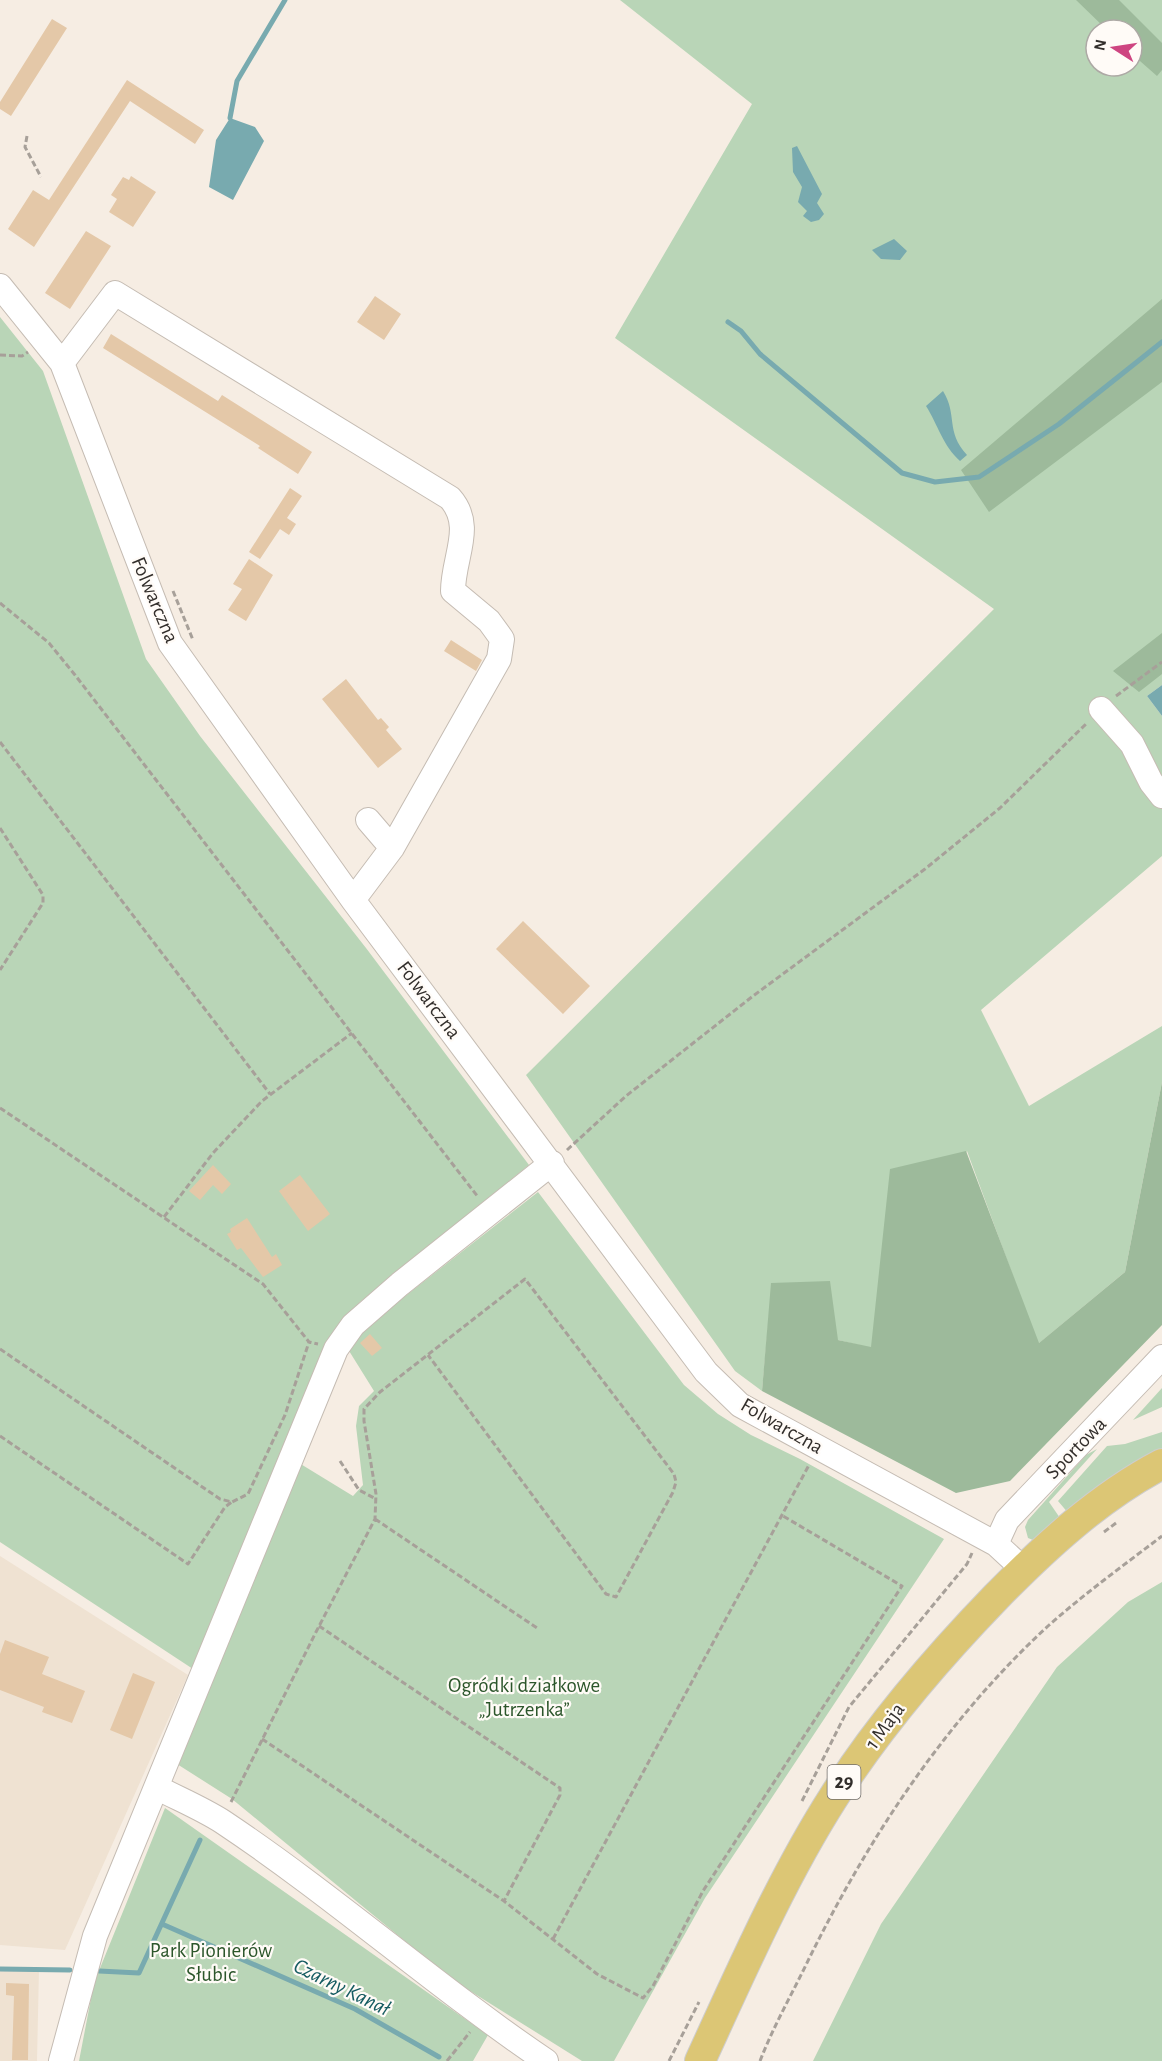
<svg xmlns="http://www.w3.org/2000/svg" width="1162" height="2061" font-family="'Alegreya Sans',sans-serif">
<style>
.built{fill:#efe2d2}
.green{fill:#b9d5b7;fill-rule:evenodd}
.forest{fill:#9dba9b}
.water{fill:#78aaaf}
.lines{fill:none;stroke-linecap:round;stroke-linejoin:round}
.stream{stroke:#78aaaf;stroke-width:5}
.building{fill:#e4c8a8}
.minor-casing{stroke:#c5bcb3;stroke-width:26}
.major-casing{stroke:#cecdcc;stroke-width:32}
.path{stroke:#a7a099;stroke-width:3;stroke-dasharray:6 3;stroke-linecap:butt}
.minor{stroke:#fff;stroke-width:24}
.major{stroke:#dcc675;stroke-width:30}
.labels{text-anchor:middle;dominant-baseline:central;stroke-width:4.5;stroke-linejoin:round;paint-order:stroke}
.shield{fill:#fffbf7;stroke:#706c68;stroke-width:1.5}
.shield-label{font-size:20px;font-weight:bold;fill:#322e2b}
.street-label{font-size:21px;fill:#322e2b;stroke:#fffbf7}
.park-label{font-size:21px;fill:#2c562b;stroke:#fffbf7}
.water-label{font-size:22px;font-style:italic;fill:#165c62;stroke:#fffbf7}
</style>
<rect width="100%" height="100%" fill="#f6ede3"/>
<path class="built" d="M0,1556L188,1675L65,1950L0,1945Z
M0,1969H39L37,2061H0Z"/>
<path class="green" d="M620,0H1162V685L1147,696L1162,716V856L981,1010L1029,1106L1162,1026V1082L1125,1272L1038,1344L967,1151L871,1348L838,1340L772,1283L762,1391L735,1371L526,1075L994,609L615,338L752,104ZM1096,30H1132V66H1096Z
M0,317L43,371L146,659L200,736L366,948L529,1165L360,1302L332,1337L196,1671L0,1542Z
M538,1192L684,1385L718,1414L751,1435L800,1459L944,1539L705,1898L614,2061H582L451,1979L232,1799L177,1764L299,1463L353,1496L363,1485L356,1426L359,1406L374,1391L346,1346L353,1337Z
M1162,1388V1407L1133,1420Z
M1162,1432V1452L1069,1514L1058,1501L1107,1446L1125,1444Z
M1097,1449L1049,1502L1060,1518L1033,1540L1028,1538L1025,1527L1028,1520L1086,1455Z
M1162,1582V2061H813L881,1924L1057,1667L1128,1602Z
M165,1808L488,2035L473,2061H79L94,1983Z"/>
<path class="forest" d="M1076,0H1119L1162,43V70L1157,76L1132,54V30H1107Z
M1162,299V382L989,512L961,470Z
M1162,633V674L1139,692L1113,671Z
M1162,1082V1325L1010,1481L956,1493L762,1391L771,1283L830,1281L838,1340L871,1347L890,1169L966,1151L1039,1343L1125,1272Z"/>
<path class="water" d="M230,118L255,127L264,141L233,200L209,187L216,140Z
M797,146L822,194L817,203L824,214L819,220L811,222L803,216L807,211L798,202L802,187L793,172L792,148Z
M894,239L907,251L900,260L881,259L872,250Z
M943,391C958,415 945,431 967,455L960,461C943,446 938,425 926,406Z
M1162,685V716L1147,696Z"/>
<g class="lines">
<path class="stream" d="M230,118L237,81L285,0
M728,322L741,331L760,354L902,473L935,482L979,477L1059,424L1162,342
M162,1924L355,2009L439,2057
M0,1969L70,1970
M99,1971L139,1973L200,1840"/>
</g>
<path class="building" d="M52,19L67,28L11,116L0,109V102Z
M127,80L204,130L195,144L130,101L34,247L8,229L33,190L49,200Z
M131,176L156,192L133,227L109,212L117,199L111,195L123,177L129,180Z
M86,231L111,246L70,309L45,293Z
M375,296L401,314L384,340L357,322Z
M111,334L218,401L222,395L312,452L298,474L258,448L260,446L103,348Z
M290,488L302,496L287,518L296,524L289,535L280,529L260,559L249,552Z
M249,559L273,575L246,621L228,610L242,589L233,584Z
M451,640L482,660L476,671L444,651Z
M346,679L378,720L381,718L389,727L386,730L402,749L378,768L322,699Z
M523,921L590,986L563,1014L496,949Z
M213,1165L231,1184L222,1194L213,1185L200,1200L189,1191Z
M300,1175L330,1214L308,1231L279,1191Z
M247,1218L272,1257L276,1254L282,1265L263,1277L241,1248L237,1250L227,1234L231,1232L230,1229Z
M370,1334L382,1348L372,1356L360,1343Z
M5,1640L49,1657L42,1674L85,1691L72,1723L42,1712L44,1707L0,1690V1654Z
M133,1673L155,1682L132,1739L110,1730Z
M6,1983L29,1984L28,2060H12L14,1996L6,1995Z"/>
<g class="lines">
<g class="minor-casing">
<path id="minor" d="M0,286L62,363L170,643L353,900L706,1372L740,1405L996,1544L1023,1569
M62,363L115,293L450,498C475,526 453,557 453,591L489,621L502,639L499,659L392,848L353,900
M1101,709L1132,744L1151,782L1162,796
M368,820L392,848
M996,1544L1007,1520L1162,1357
M158,1788C179,1799 203,1809 223,1822C334,1896 435,1986 546,2061
M61,2061L95,1936L336,1349L353,1325L400,1284L552,1163"/>
</g>
<g class="major-casing">
<path id="major" d="M700,2061C740,1974 782,1878 833,1798C879,1725 936,1659 996,1597C1045,1547 1099,1497 1162,1464"/>
</g>
<path class="path" d="M27,136L25,147L41,177
M0,355L22,356L28,352
M173,591L193,640
M0,603L49,643L75,675L478,1197
M1116,696L1162,662
M0,742L270,1094
M0,828L43,895V903L0,970
M0,1108L263,1284L309,1342L318,1344
M567,1150L626,1096L753,996L925,869L1000,808L1087,723
M164,1217L213,1153L262,1101L352,1033
M0,1349L220,1499L232,1502L248,1494L285,1415L309,1342
M0,1436L188,1564L225,1507L232,1502
M340,1461L359,1490L376,1499
M375,1519L537,1628
M1104,1532L1116,1523
M319,1626L560,1788V1795L504,1901
M262,1739L504,1901L597,1974L643,1998L653,1986L703,1891L902,1586L783,1516
M802,1801L849,1707L967,1564L972,1553
M231,1802L316,1632L375,1519L376,1494L364,1421V1409L380,1392L525,1279L674,1474L676,1482L673,1492L616,1597L606,1594L428,1355
M553,1939L809,1465
M447,2061L470,2032
M669,2061L699,2002
M760,2061C772,2030 788,2001 803,1971C865,1843 943,1723 1048,1626C1084,1594 1124,1565 1162,1536"/>
<use href="#minor" class="minor"/>
<use href="#major" class="major"/>
</g>
<g class="labels">
<rect class="shield" x="827.5" y="1765" width="33" height="34" rx="4.5"/>
<g class="shield-label">
<text x="844" y="1782">29</text>
</g>
<g class="street-label">
<text transform="translate(155 600) rotate(67)">Folwarczna</text>
<text transform="translate(429 1000) rotate(53)">Folwarczna</text>
<text transform="translate(782 1426) rotate(30)">Folwarczna</text>
<text transform="translate(1076 1448) rotate(-46)">Sportowa</text>
<text transform="translate(885 1726) rotate(-54)">1 Maja</text>
</g>
<g class="park-label">
<text x="524" y="1685">Ogródki działkowe<tspan x="524" dy="24">„Jutrzenka”</tspan></text>
<text x="211" y="1950">Park Pionierów<tspan x="211" dy="24">Słubic</tspan></text>
</g>
<g class="water-label">
<text transform="translate(342 1987) rotate(26)">Czarny Kanał</text>
</g>
</g>
<g transform="translate(1114 48) rotate(282)"><circle r="28" fill="#fffbf7" stroke="#ada9a5" stroke-width="1.5"/>
<path d="M0-4.5L10 22L0 15L-10 22Z" fill="#ce4581"/>
<text y="-9" font-size="16" font-weight="bold" text-anchor="middle" fill="#322e2b">N</text>
</g>
</svg>
